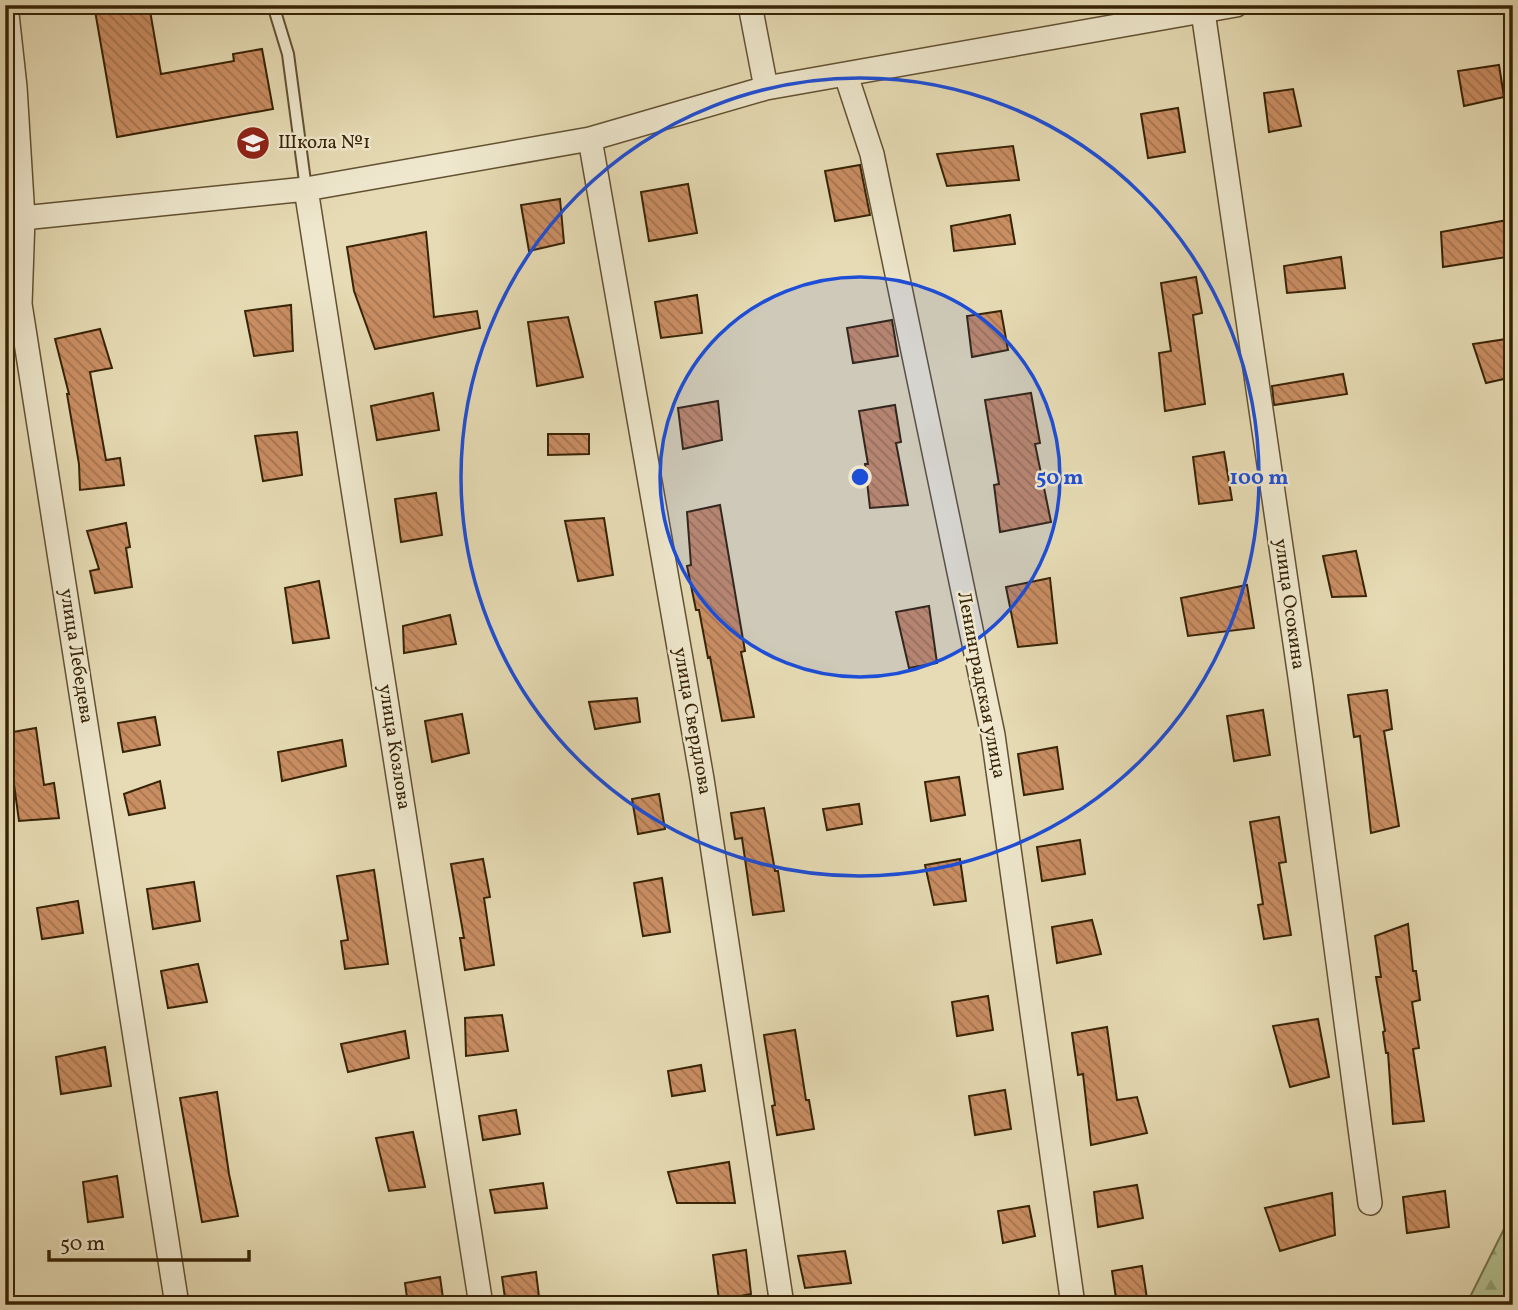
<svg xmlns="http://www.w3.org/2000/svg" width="1518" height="1310" font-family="Vollkorn,serif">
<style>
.forest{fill:url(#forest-firs);stroke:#75724a;stroke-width:2}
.building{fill:url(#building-back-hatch);stroke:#372306;stroke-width:2}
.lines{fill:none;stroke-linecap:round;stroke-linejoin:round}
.service-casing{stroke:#635132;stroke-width:14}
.minor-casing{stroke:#635132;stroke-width:26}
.service{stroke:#efe8ce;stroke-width:10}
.minor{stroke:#efe8ce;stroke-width:23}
.ring{fill:none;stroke:#1d4ed8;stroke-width:3.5}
.labels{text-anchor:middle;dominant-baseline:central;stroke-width:5;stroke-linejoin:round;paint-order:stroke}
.poi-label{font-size:19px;fill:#372306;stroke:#efe8ce;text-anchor:start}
.street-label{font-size:19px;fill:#372306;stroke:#efe8ce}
.centre{fill:#1d4ed8;stroke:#efe8ce;stroke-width:3.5}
.ring-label{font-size:21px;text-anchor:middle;font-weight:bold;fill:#1d4ed8;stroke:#efe8ce;stroke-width:5;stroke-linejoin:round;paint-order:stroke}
</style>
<defs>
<pattern id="forest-firs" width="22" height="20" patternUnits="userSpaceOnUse" patternTransform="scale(1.75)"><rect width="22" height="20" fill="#b3c18f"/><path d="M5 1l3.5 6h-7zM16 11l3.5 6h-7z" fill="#929c73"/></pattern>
<pattern id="building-back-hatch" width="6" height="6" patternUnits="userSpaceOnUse" patternTransform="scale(1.75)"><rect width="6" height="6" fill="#ca8e63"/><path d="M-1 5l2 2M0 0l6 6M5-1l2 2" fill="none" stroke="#a57450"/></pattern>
</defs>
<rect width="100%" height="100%" fill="#e6dbb4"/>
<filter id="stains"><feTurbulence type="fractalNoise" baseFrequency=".00286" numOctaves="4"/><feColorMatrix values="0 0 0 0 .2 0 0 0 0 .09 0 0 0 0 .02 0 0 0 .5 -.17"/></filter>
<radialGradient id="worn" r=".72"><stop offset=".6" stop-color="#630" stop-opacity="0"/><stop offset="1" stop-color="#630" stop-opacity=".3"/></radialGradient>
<path class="forest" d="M1513,1211V1305H1466Z"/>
<path class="building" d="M94,5H149L161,74L234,61L233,54L262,49L273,109L117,137Z
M1499,65L1504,97L1464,106L1458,71Z
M1293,89L1301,126L1269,132L1264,93Z
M1178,108L1185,152L1148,158L1141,114Z
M1013,146L1019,180L947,186L937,154Z
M860,165L870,215L835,221L825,171Z
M688,184L697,233L649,241L641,192Z
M560,199L564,243L529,251L521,205Z
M1010,215L1015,244L954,251L951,226Z
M1513,219V256L1443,267L1441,232Z
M426,232L434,317L477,311L480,328L375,349L354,291L347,247Z
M1341,257L1345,288L1287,293L1284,266Z
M1196,277L1202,313L1193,315L1205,404L1165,411L1159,353L1171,351L1161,283Z
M697,295L702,333L661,338L655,302Z
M291,305L293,351L254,356L245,311Z
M1001,311L1008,350L972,357L967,316Z
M568,317L583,377L537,386L528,322Z
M892,320L898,356L853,363L847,328Z
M100,329L112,368L90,372L106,460L120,458L124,485L80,490L79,464L67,394H69L55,339Z
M1513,338V377L1486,383L1473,344Z
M1343,374L1347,394L1274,405L1272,386Z
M433,393L439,430L377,440L371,406Z
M1031,393L1040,443L1035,444L1051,522L1000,532L994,485L999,484L985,400Z
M718,401L722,440L683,449L678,408Z
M895,405L901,442L896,443L908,505L870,508L865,464H868L859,411Z
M297,432L302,475L263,481L255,436Z
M548,434H589V454L548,455Z
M1224,452L1232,500L1199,504L1193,457Z
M436,493L442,535L401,542L395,499Z
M720,505L745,651L741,652L754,717L722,721L710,657L708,658L699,610H696L687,566L691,565L687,512Z
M604,518L613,575L578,581L565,521Z
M126,523L130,547L126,548L132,587L95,593L90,571L99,569L87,531Z
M1356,551L1366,596L1332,597L1323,556Z
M1050,578L1057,643L1018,647L1006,587Z
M319,581L329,638L293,643L285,588Z
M1247,585L1254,628L1188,636L1181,598Z
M929,606L937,663L909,668L896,612Z
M450,615L456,644L404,653L403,626Z
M1387,690L1392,729L1384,731L1399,826L1371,833L1360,736L1354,737L1348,695Z
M637,698L640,722L595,729L589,702Z
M1263,710L1270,755L1234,761L1227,716Z
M462,714L469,753L432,762L425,721Z
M155,717L160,745L123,752L118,723Z
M36,728L44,785L54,783L59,818L19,821L7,733Z
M342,740L346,766L282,781L278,752Z
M1057,747L1063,789L1024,795L1018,754Z
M959,777L965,815L931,821L925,782Z
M160,781L165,808L129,815L124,794Z
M659,794L665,829L638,834L632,799Z
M859,804L862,824L827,830L823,809Z
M764,808L775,871H778L784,911L753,915L742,838L735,839L731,813Z
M1279,817L1286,862L1279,863L1291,935L1264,939L1258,905L1263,904L1250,822Z
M1080,840L1085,874L1042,881L1037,847Z
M483,859L490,897L484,898L494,965L465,970L460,938H464L451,864Z
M960,859L966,901L934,905L925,865Z
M374,870L388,964L345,969L341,941L348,940L337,876Z
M662,878L670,932L643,936L634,883Z
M194,882L200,921L153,929L147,889Z
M78,901L83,933L42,939L37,908Z
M1092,920L1101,954L1057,963L1052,927Z
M1408,924L1413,971H1416L1420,1000L1412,1002L1419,1048L1413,1049L1424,1121L1393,1124L1388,1053H1386L1383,1032L1385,1031L1376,977H1381L1375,936Z
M198,964L207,1002L168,1008L161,971Z
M988,996L993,1030L957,1036L952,1002Z
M502,1015L508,1051L466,1056L465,1018Z
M1318,1019L1329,1077L1290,1087L1273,1026Z
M1107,1027L1117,1100L1137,1097L1147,1133L1091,1145L1083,1074L1078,1075L1072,1033Z
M795,1030L806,1100H809L814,1129L777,1135L772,1106L775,1105L764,1035Z
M405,1031L409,1058L348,1072L341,1044Z
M105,1047L111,1086L61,1094L56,1057Z
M701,1065L705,1091L672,1096L668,1071Z
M1005,1090L1011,1129L975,1135L969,1096Z
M217,1092L229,1174L238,1216L202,1222L180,1098Z
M516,1110L520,1134L483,1140L479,1116Z
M413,1132L425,1187L389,1191L376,1138Z
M729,1162L735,1203H677L668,1172Z
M117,1176L123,1217L88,1222L83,1182Z
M543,1183L547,1208L495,1213L490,1190Z
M1137,1185L1143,1218L1098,1227L1094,1192Z
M1445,1191L1449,1227L1407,1233L1403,1197Z
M1332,1193L1335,1235L1280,1251L1265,1208Z
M1029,1206L1035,1236L1003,1243L998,1211Z
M746,1250L751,1294L719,1300L713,1255Z
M845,1251L851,1283L805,1288L798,1256Z
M1142,1266L1148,1305H1117L1112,1271Z
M536,1272L540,1305H506L502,1277Z
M440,1277L444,1305H408L405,1283Z"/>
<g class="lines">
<g class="service-casing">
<path id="service" d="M273,5L288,54L306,189"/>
</g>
<g class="minor-casing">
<path id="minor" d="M6,5L15,87L23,218L20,304L177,1305
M750,5L766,88
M1202,5L1301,684L1370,1203
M846,75L872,154L993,735L1073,1305
M590,139L702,779L782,1305
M306,189L481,1305
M5,223L23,218L306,189L590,139L766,88L1236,5"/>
</g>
<use href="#service" class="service"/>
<use href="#minor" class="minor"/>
</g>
<circle cx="860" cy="477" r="200" fill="#1d4ed8" fill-opacity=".12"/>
<g class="ring">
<circle cx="860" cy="477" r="200"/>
<circle cx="860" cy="477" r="399"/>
</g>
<defs>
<g id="school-disc" transform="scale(1.75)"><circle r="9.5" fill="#8f2418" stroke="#efe8ce"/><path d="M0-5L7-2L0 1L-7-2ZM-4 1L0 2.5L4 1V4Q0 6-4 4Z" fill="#fff"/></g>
</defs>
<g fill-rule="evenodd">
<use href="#school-disc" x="253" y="143"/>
</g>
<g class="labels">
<g class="poi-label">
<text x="278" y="143">Школа №1</text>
</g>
<g class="street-label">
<text transform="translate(1289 604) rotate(82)">улица Осокина</text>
<text transform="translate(76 656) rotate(81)">улица Лебедева</text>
<text transform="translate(981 685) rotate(79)">Ленинградская улица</text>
<text transform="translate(692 721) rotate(80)">улица Свердлова</text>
<text transform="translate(394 747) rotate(81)">улица Козлова</text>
</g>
</g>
<circle cx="860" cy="477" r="10" class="centre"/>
<g class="ring-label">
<text x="1060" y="484">50 m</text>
<text x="1259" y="484">100 m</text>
</g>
<rect width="1518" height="1310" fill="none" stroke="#e6dbb4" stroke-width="28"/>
<rect x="7" y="7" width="1504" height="1296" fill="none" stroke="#372306" stroke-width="3.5"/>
<rect x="14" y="14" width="1490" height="1282" fill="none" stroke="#372306" stroke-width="2"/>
<path d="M49 1250v10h200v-10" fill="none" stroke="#372306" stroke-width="3.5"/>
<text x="60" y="1250" font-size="21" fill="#372306" stroke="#efe8ce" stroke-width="5" paint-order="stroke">50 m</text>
<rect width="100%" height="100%" filter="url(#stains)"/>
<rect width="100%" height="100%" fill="url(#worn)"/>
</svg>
